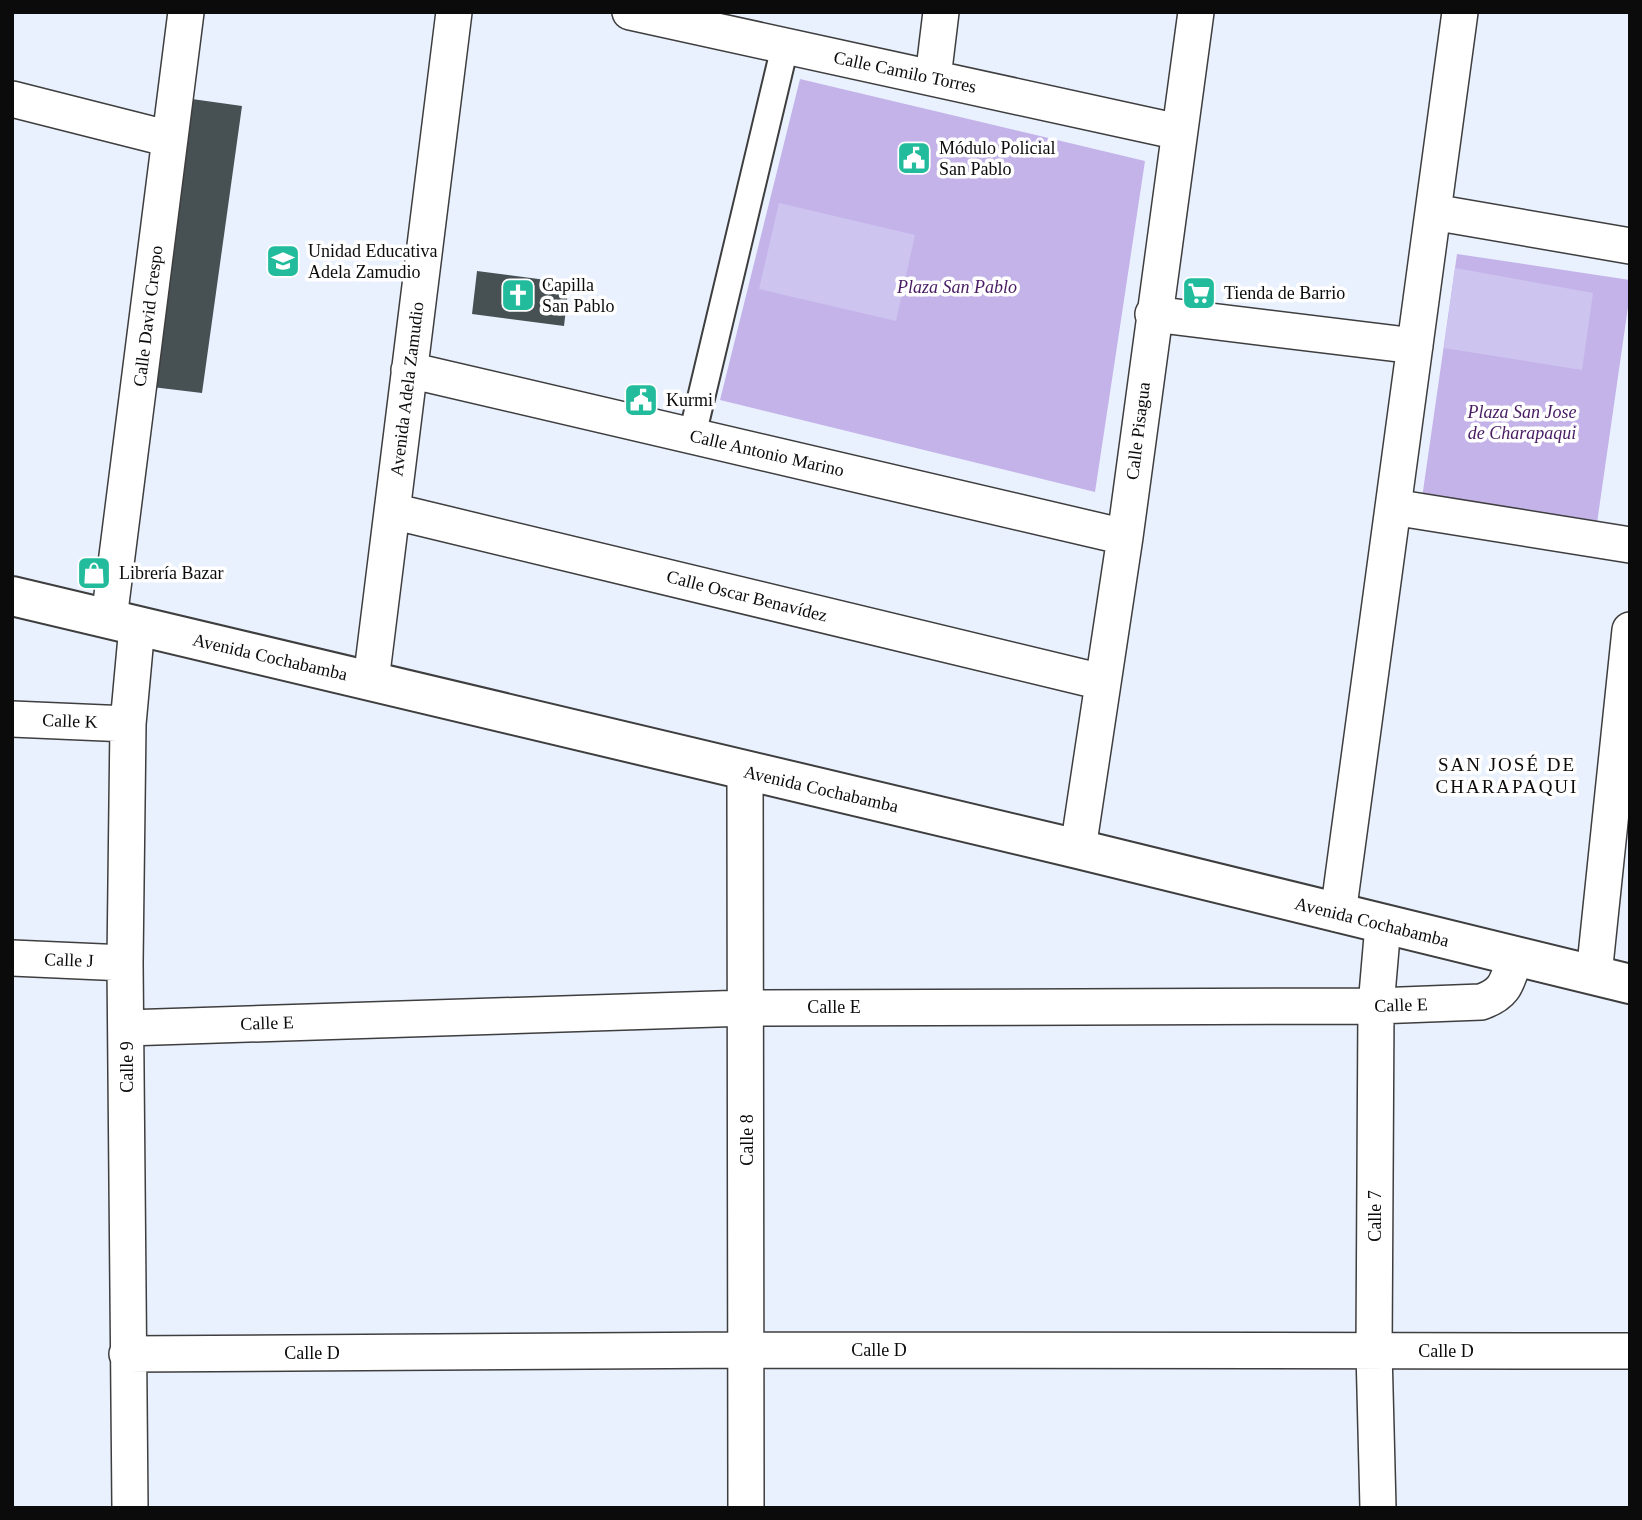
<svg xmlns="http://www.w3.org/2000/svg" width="1642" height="1520" font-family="'Times New Roman',serif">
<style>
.green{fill:#c4b3e9}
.pitch{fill:#cdc5f0}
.building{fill:#475154}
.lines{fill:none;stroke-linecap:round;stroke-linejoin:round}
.pedestrian-casing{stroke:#3e3e3e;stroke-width:30}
.minor-casing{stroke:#3e3e3e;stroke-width:38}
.tertiary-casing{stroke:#3e3e3e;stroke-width:42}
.pedestrian{stroke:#fff;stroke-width:26}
.minor{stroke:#fff;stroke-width:35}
.tertiary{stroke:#fff;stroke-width:38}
.labels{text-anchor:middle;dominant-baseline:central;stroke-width:7;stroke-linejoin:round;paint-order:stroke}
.street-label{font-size:18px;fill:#0b0b0b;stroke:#fff}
.poi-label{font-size:18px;fill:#0b0b0b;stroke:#fff;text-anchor:start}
.park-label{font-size:18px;font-style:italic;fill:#481b63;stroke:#fff}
.neighbourhood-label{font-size:19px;letter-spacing:2px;fill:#0b0b0b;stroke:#fff}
</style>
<rect width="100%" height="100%" fill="#e9f1ff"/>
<path class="green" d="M800,79L1145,161L1095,492L720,400Z
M1457,254L1630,280V293L1597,523L1422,498Z"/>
<path class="pitch" d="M779,203L915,235L896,321L759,289Z
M1455,268L1593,293L1582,370L1444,348Z"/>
<path class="building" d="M192,99L242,106L202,393L152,387Z
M477,271L569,283L564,326L472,314Z"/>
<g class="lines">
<g class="pedestrian-casing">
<path id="pedestrian" d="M692,436L785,46"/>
</g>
<g class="minor-casing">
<path id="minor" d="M630,12L1179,132
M933,78L941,12
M12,99L170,139
M1433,212L1630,246
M1153,314L1415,346
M409,370L1125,537
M1393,507L1630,545
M392,511L1102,682
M109,619L186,12
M371,681L454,12
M12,719L128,724
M745,772L746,1508
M1078,849L1125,537L1196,12
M1338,914L1460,12
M12,958L125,963
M1594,975L1630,630
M126,1028L747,1008L1376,1006L1481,1002C1507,993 1507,981 1515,957
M127,1354L747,1350L1630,1351
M130,1508L125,963L128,724L137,626
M1378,1508L1374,1351L1376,1006L1383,925"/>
</g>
<g class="tertiary-casing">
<path id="tertiary" d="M12,596L1078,849L1630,984"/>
</g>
<use href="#pedestrian" class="pedestrian"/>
<use href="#minor" class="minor"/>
<use href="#tertiary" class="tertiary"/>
</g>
<defs>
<g id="civic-square" transform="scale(1.75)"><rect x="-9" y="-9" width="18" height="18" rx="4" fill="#22bc9c" stroke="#fff"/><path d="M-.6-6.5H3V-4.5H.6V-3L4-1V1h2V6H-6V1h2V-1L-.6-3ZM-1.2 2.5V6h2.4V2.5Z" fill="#fff"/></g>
<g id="school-square" transform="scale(1.75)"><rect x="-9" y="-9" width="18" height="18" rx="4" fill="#22bc9c" stroke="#fff"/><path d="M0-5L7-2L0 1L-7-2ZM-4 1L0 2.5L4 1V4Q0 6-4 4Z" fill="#fff"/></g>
<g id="supermarket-square" transform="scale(1.75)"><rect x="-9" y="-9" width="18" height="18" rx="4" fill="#22bc9c" stroke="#fff"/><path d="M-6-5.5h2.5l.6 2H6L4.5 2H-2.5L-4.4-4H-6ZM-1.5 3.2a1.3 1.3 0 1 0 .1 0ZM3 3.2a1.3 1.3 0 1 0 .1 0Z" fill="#fff"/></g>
<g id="church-square" transform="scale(1.75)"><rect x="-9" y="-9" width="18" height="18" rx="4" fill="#22bc9c" stroke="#fff"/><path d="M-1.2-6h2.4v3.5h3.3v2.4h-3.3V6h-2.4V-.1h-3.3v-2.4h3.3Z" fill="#fff"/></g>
<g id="shop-square" transform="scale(1.75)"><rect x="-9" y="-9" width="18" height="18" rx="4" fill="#22bc9c" stroke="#fff"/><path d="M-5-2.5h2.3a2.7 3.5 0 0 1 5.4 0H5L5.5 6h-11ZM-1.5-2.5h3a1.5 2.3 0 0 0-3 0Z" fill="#fff"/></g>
</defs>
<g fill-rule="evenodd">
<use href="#civic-square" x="914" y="158"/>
<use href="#school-square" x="283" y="261"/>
<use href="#supermarket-square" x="1199" y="293"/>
<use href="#church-square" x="518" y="295"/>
<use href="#civic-square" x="641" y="400"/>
<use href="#shop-square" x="94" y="573"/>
</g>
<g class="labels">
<g class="street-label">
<text transform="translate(905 72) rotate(12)">Calle Camilo Torres</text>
<text transform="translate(148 316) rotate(-83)">Calle David Crespo</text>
<text transform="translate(407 389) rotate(-83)">Avenida Adela Zamudio</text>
<text transform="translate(1138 431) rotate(-83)">Calle Pisagua</text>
<text transform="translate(767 453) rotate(13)">Calle Antonio Marino</text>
<text transform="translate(747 596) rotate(14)">Calle Oscar Benavídez</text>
<text transform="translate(270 657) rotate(13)">Avenida Cochabamba</text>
<text transform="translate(70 721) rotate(2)">Calle K</text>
<text transform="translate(821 789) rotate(13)">Avenida Cochabamba</text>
<text transform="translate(1372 922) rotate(14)">Avenida Cochabamba</text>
<text transform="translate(69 960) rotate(2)">Calle J</text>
<text transform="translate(1401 1005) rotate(-2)">Calle E</text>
<text x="834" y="1007">Calle E</text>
<text transform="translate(267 1023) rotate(-2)">Calle E</text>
<text transform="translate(127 1067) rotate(-90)">Calle 9</text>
<text transform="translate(747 1140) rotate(-90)">Calle 8</text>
<text transform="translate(1375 1216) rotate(-90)">Calle 7</text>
<text x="879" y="1350">Calle D</text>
<text x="1446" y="1351">Calle D</text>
<text x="312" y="1353">Calle D</text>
</g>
<g class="poi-label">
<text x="939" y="148">Módulo Policial<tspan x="939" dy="21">San Pablo</tspan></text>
<text x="308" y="251">Unidad Educativa<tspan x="308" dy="21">Adela Zamudio</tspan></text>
<text x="542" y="285">Capilla<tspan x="542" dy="21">San Pablo</tspan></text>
<text x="1224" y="293">Tienda de Barrio</text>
<text x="666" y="400">Kurmi</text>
<text x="119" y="573">Librería Bazar</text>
</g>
<g class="park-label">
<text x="957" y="287">Plaza San Pablo</text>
<text x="1522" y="412">Plaza San Jose<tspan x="1522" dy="21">de Charapaqui</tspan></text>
</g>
<g class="neighbourhood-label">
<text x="1507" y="764">SAN JOSÉ DE<tspan x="1507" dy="22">CHARAPAQUI</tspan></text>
</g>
</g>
<rect width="1642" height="1520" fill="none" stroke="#0b0b0b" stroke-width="28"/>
</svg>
